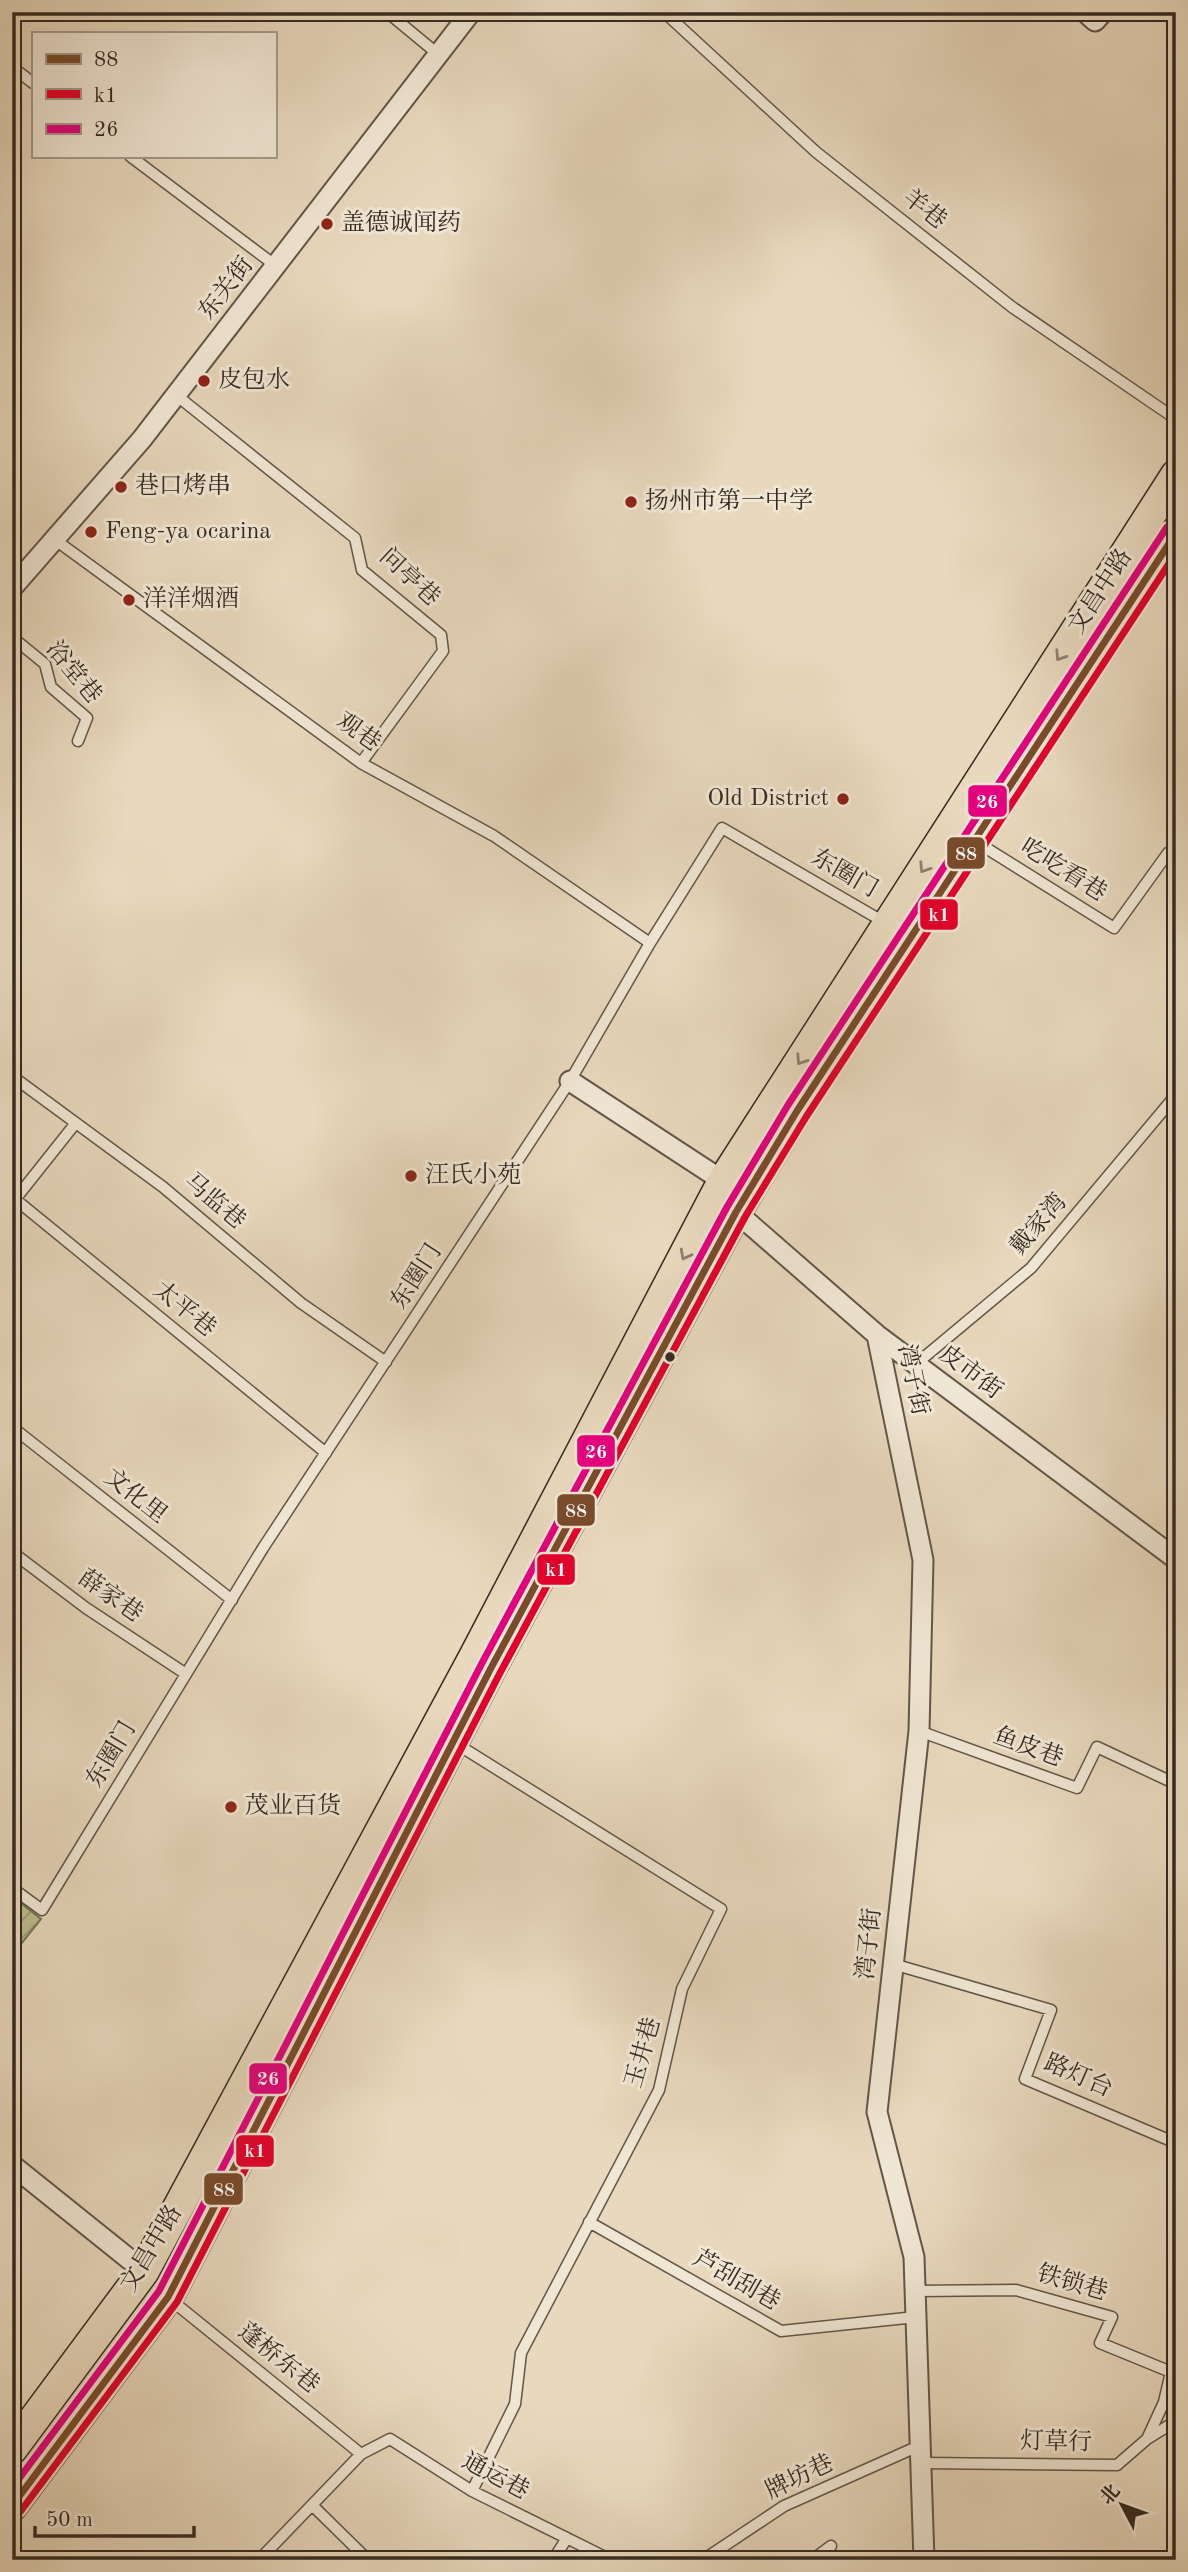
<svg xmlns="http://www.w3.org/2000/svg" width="1188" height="2572" font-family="'Old Standard TT','Noto Serif SC',serif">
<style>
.garden{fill:url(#garden-furrows);stroke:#787458;stroke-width:2}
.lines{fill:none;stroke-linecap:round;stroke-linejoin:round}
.lane-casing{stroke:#625649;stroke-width:13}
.street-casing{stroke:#625649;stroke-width:23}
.primary-casing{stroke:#352a22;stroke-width:33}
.lane{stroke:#f0e6d4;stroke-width:10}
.street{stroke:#f0e6d4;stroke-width:19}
.primary{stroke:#e8d8bd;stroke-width:30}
.bus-1-casing{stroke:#f0e6d4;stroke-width:12}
.bus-2-casing{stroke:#f0e6d4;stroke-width:12}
.bus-3-casing{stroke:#f0e6d4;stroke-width:12}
.bus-1{stroke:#7a4b2a;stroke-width:7}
.bus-2{stroke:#e4002b;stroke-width:7}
.bus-3{stroke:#e5007d;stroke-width:7}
.oneway{stroke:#8e8170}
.poi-dot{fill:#8f2418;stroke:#f0e6d4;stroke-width:2.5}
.bus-dot{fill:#352a22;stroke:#f0e6d4;stroke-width:2.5}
.labels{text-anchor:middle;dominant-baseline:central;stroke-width:6;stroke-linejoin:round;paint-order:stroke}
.street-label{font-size:24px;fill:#352a22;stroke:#f0e6d4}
.poi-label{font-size:24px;fill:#352a22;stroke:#f0e6d4;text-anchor:start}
.line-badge{stroke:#f0e6d4;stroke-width:2.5}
.badge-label{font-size:19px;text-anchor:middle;font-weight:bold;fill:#fff}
</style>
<defs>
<pattern id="garden-furrows" width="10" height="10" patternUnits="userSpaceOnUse" patternTransform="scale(1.75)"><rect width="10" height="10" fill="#bbbd8d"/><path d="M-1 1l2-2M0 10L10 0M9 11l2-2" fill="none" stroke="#999a73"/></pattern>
</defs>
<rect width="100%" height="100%" fill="#e8d8bd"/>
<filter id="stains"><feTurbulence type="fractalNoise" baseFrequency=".00286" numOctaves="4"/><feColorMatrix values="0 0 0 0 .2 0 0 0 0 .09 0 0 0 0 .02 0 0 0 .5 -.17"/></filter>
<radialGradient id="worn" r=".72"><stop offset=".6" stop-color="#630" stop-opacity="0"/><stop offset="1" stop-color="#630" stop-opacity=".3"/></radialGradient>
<path class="garden" d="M12,1896L41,1919L21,1944L12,1936Z"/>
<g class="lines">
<g class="lane-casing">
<path id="lane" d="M387,12L439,55
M664,12L816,152L1012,307L1176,419
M12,67L33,83
M130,156L276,266
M176,395L355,538L362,570L441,635L443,651L361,763
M54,539L361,763L494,836L650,943
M12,637L45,664L51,687L87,718L78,741
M978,843L1114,928L1168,853L1176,859
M12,1076L163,1187L301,1303L386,1362
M15,1199L326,1453
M13,1202L75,1124
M916,1364L1031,1268L1176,1095
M12,1427L232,1600
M12,1552L86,1608L186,1674
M919,1731L1077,1788L1097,1747L1176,1784
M455,1743L721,1909L682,1989L659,2090L521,2353L515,2404L472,2491
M12,1888L42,1910L263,1548L570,1081L650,943L722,828L884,922
M893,1964L1051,2010L1025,2079L1176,2143
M589,2222L781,2331L916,2317
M915,2291L1016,2290L1112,2317L1100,2343L1171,2372
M171,2300L361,2454
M1147,2439L1164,2402L1171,2372L1176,2366
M922,2463L1117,2465L1147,2439L1176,2421
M312,2505L368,2560
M259,2560L361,2454L390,2439L472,2491L611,2560
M553,2560L567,2538
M703,2560L784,2506L921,2445
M812,2560L831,2546"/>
</g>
<g class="street-casing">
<path id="street" d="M1085,12L1095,21L1103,12
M12,588L142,439L471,12
M570,1081L723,1181L736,1212L877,1335L1176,1559
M877,1335L923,1560L919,1731L877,2112L914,2257L924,2560
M12,2165L144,2271"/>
</g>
<g class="primary-casing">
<path id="primary" d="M12,2449L144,2271L474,1657L723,1181L1176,475
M12,2506L168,2297L491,1668L736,1212L797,1111L1176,533"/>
</g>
<use href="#lane" class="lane"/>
<use href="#street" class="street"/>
<use href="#primary" class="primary"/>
<g class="bus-1-casing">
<path id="bus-1" d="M12,2506L168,2297L491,1668L736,1212L797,1111L1176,533"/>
</g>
<g class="bus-2-casing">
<path id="bus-2" d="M20,2512L177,2302L500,1673L745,1217L806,1117L1176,553"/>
</g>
<g class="bus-3-casing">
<path id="bus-3" d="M12,2488L159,2291L482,1663L727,1207L788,1105L1167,527"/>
</g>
<use href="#bus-1" class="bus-1"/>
<use href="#bus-2" class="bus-2"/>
<use href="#bus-3" class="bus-3"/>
</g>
<defs><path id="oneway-chevron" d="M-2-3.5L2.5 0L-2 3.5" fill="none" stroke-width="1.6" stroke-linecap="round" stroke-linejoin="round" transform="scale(1.75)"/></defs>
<g class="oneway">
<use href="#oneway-chevron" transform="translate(1060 656) rotate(123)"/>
<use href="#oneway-chevron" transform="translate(924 868) rotate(123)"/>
<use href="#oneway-chevron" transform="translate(801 1060) rotate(123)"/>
<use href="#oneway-chevron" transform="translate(685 1255) rotate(118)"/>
</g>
<g class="poi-dot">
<circle cx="327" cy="224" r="7"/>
<circle cx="204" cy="381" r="7"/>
<circle cx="121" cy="487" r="7"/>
<circle cx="631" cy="502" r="7"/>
<circle cx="91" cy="532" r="7"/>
<circle cx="129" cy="600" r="7"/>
<circle cx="843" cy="799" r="7"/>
<circle cx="411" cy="1176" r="7"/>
<circle cx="231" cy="1807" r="7"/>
</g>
<circle class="bus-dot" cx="670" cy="1357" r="6"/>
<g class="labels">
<g class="street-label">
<text transform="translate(924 210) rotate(38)">羊巷</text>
<text transform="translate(227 289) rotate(-52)">东关街</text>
<text transform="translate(409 578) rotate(43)">问亭巷</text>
<text transform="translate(1101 592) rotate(-57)">文昌中路</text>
<text transform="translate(73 673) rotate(51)">浴堂巷</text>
<text transform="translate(358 733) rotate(35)">观巷</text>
<text transform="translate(1063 871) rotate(32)">吃吃看巷</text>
<text transform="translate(844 874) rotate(30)">东圈门</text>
<text transform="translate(214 1202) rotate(40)">马监巷</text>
<text transform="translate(1039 1225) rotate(-49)">戴家湾</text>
<text transform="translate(417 1277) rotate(-57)">东圈门</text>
<text transform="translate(184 1310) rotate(39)">太平巷</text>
<text transform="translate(970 1373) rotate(37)">皮市街</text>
<text transform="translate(912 1380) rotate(78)">湾子街</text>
<text transform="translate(135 1497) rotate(38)">文化里</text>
<text transform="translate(110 1597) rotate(35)">薛家巷</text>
<text transform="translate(1028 1748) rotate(20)">鱼皮巷</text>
<text transform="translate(112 1755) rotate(-59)">东圈门</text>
<text transform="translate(870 1944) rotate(-84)">湾子街</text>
<text transform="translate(644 2053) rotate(-74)">玉井巷</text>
<text transform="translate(1078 2077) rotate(24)">路灯台</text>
<text transform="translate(152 2249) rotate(-59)">文昌中路</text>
<text transform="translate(736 2281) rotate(30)">芦刮刮巷</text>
<text transform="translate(1072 2284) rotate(16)">铁锁巷</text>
<text transform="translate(278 2359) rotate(39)">蓬桥东巷</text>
<text transform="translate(1056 2443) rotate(1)">灯草行</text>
<text transform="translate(495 2477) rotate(28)">通运巷</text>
<text transform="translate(800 2478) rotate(-26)">牌坊巷</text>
</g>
<g class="poi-label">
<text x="341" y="224">盖德诚闻药</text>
<text x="218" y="381">皮包水</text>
<text x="135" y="487">巷口烤串</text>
<text x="645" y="502">扬州市第一中学</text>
<text x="105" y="532">Feng-ya ocarina</text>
<text x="143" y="600">洋洋烟酒</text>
<text x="829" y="799" text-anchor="end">Old District</text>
<text x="425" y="1176">汪氏小苑</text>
<text x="245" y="1807">茂业百货</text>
</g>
</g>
<g class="line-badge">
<rect x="967" y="784" width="41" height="34" rx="7" fill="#e5007d"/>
<rect x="946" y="836" width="40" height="34" rx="7" fill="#7a4b2a"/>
<rect x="919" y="898" width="40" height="33" rx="7" fill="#e4002b"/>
<rect x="576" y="1434" width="40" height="34" rx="7" fill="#e5007d"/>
<rect x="556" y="1493" width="40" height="34" rx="7" fill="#7a4b2a"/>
<rect x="536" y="1553" width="40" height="33" rx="7" fill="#e4002b"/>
<rect x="248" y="2062" width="40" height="33" rx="7" fill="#e5007d"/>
<rect x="235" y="2134" width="40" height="34" rx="7" fill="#e4002b"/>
<rect x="203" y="2172" width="41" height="34" rx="7" fill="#7a4b2a"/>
</g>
<g class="badge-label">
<text x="987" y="808">26</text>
<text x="966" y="860">88</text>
<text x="939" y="921">k1</text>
<text x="596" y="1458">26</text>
<text x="576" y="1517">88</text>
<text x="556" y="1576">k1</text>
<text x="268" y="2085">26</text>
<text x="255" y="2157">k1</text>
<text x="224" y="2196">88</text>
</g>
<rect width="1188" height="2572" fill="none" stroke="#e8d8bd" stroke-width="42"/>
<rect x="14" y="14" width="1160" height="2544" fill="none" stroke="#352a22" stroke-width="3.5"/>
<rect x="21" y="21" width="1146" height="2530" fill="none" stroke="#352a22" stroke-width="2"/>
<rect x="32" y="32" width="245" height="126" fill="#f0e6d4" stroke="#a59b8d" stroke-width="2"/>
<rect x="46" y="54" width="35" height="10" fill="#7a4b2a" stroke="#a59b8d" stroke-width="2"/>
<text x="94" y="66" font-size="21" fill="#352a22">88</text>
<rect x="46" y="89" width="35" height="10" fill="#e4002b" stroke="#a59b8d" stroke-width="2"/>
<text x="94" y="102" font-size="21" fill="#352a22">k1</text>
<rect x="46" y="124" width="35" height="10" fill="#e5007d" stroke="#a59b8d" stroke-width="2"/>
<text x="94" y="136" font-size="21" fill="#352a22">26</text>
<g transform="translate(1122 2505) rotate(311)" stroke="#f0e6d4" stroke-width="5" paint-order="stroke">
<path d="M0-5L12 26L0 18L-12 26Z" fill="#352a22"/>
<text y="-10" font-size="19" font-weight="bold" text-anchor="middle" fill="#352a22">北</text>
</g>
<path d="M35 2526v10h159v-10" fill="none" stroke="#352a22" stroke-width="3.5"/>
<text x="46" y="2526" font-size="21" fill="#352a22" stroke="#f0e6d4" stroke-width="5" paint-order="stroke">50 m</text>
<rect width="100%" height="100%" filter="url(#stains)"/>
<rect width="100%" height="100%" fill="url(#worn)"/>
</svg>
